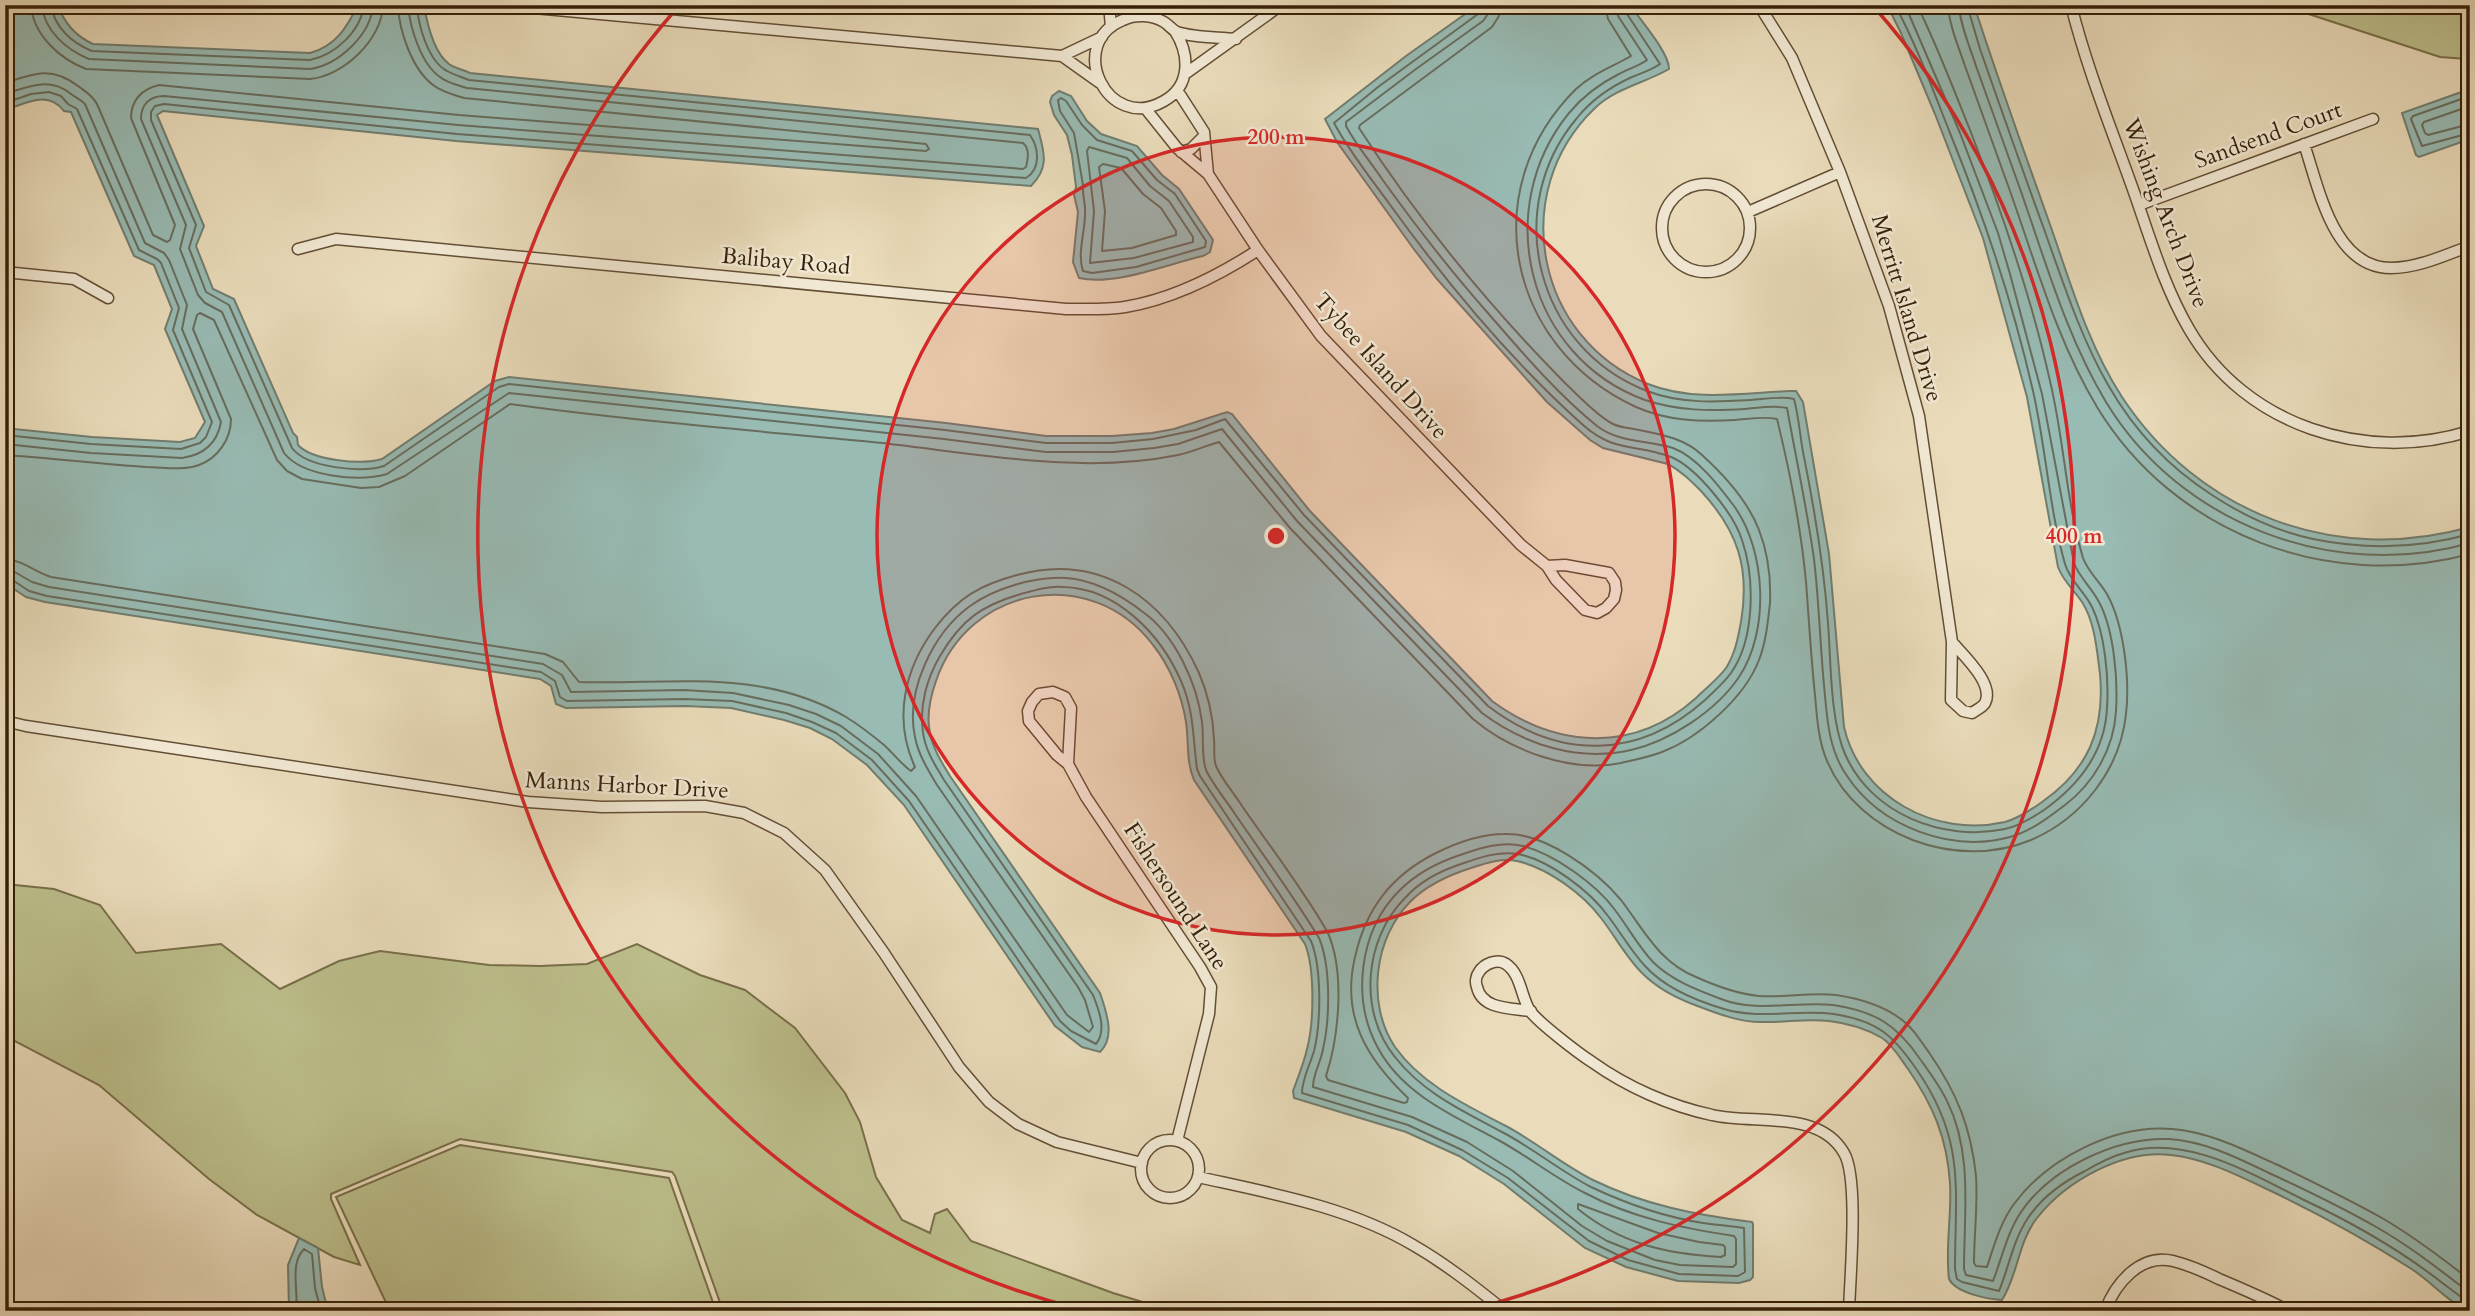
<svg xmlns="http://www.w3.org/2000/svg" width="2475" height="1316" font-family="Cardo,serif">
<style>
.green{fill:#bcbf8c;stroke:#796f4a;stroke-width:2}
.water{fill:#98bbb4;stroke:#717d6f;stroke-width:2}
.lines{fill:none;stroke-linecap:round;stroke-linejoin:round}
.shore{stroke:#676d5e;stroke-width:2}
.street-casing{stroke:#634e35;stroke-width:13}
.street{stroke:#f1e8d3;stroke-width:10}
.ring{fill:none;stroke:#d62828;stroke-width:3.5}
.labels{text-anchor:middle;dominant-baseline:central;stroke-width:5;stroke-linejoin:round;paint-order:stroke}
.street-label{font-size:23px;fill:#361f08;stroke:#f1e8d3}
.centre{fill:#d62828;stroke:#f1e8d3;stroke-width:3.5}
.ring-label{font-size:21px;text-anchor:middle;font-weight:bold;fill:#d62828;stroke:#f1e8d3;stroke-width:5;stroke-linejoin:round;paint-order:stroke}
</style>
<rect width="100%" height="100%" fill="#eadcbb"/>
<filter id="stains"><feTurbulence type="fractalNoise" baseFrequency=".00286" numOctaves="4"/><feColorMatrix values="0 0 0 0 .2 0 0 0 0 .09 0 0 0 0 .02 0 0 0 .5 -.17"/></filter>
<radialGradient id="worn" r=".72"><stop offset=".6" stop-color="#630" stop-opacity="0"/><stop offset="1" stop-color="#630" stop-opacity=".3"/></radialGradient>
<path class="green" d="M2281,5H2470V56L2467,59L2440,57Z
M5,884L54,889L100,905L136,953L221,944L280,989L339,961L380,951L489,965L540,966L587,964L637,944L700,975L745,990L795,1028L845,1093L860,1122L876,1177L902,1220L930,1233L935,1214L947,1209L971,1241L1113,1293L1172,1311H723L675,1176L672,1172L460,1139L331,1194V1199L360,1265L334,1257L257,1215L209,1179L99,1085L5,1036Z
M460,1145L669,1178L716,1311H390L336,1197Z"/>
<path class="water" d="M5,5H57C65,23 75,36 93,44L310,53C336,46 347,27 358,5H424C427,23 433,52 449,64C454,68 464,70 470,73L1038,129C1044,152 1050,167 1031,186L456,141L163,111L157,115L204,226L196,246L213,289L234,299L293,433L297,437L298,445C313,461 362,465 382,459L495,381L509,377L946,423L1046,436H1112L1152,433L1174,429L1227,412L1232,414L1309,510L1492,701C1557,749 1635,753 1696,698C1706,688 1718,679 1726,668C1735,654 1738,638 1741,622C1750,568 1738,531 1701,491C1690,480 1681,471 1668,464L1603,448L1590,440L1547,402L1437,279L1413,248L1337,142L1325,119L1406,56L1478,5H1630C1640,20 1669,52 1669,69C1645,83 1616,88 1595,108C1507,192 1536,339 1648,384C1693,402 1743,393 1790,391H1796L1803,402L1829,554L1844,727C1860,797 1935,838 2005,822C2019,818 2031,810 2042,802C2088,770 2105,730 2100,674C2097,651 2095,622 2082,602C2074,590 2063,581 2058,567L2027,397L1983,238L1935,114L1901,33L1887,5H1974C1999,83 2027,159 2054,236C2073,291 2090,348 2122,397C2199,514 2335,565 2470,527V1311C2448,1303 2430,1280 2410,1268C2365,1239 2319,1214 2271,1191C2239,1176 2207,1159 2171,1155C2123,1149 2066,1181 2037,1218C2018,1242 2018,1275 2002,1300C1987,1299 1956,1293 1949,1279C1945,1247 1952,1215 1950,1183C1947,1138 1933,1105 1908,1069C1900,1058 1893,1045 1882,1038C1867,1029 1846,1023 1829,1021C1806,1018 1784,1023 1761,1022C1738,1022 1716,1013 1695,1005C1676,998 1657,988 1642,973C1626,957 1615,936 1601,918C1583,894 1548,868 1517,861C1501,858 1486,863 1471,868C1449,875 1427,885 1411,901C1374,937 1366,1004 1395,1047C1422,1085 1466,1105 1506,1126C1536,1142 1563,1165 1593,1180C1644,1205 1696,1215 1752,1222L1753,1224V1277L1750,1280L1739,1283L1678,1281L1626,1267L1585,1248L1504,1184L1459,1156L1406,1132L1294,1098L1293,1091C1298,1077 1304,1063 1307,1049C1314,1023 1315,969 1305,944L1194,780C1186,762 1189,742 1186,722C1182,696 1170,666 1153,645C1091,563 968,586 936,681C930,698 926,715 930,733C933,749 942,763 950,776L1100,993C1106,1011 1116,1037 1100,1052L1082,1047L1055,1026L904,805L867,765L832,739L810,728L784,720L731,708L685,706L566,708L556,704L551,686L540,679L45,602L26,597L5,583V428L92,437L180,442L195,438L205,422L165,329L172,309L154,265L134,256L71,112L64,111C48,90 27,103 5,110Z
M2470,89V139L2419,157L2416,155L2402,113Z
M1059,91L1071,96L1087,121L1101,134L1137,146L1162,175L1179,189L1213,240L1210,252L1203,256C1167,264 1116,286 1079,278L1073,262L1078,212L1074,195L1076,187L1072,155L1067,135L1054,115L1050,102L1052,96Z
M299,1238L318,1248L322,1287L328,1311H289L288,1265Z"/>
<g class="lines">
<path class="shore" d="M31,5C33,35 60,59 86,69L310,79C343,76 382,40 383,5
M42,5C44,31 67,50 89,59L310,69C338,65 371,35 373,5
M51,5C54,27 72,43 92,51L310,60C335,55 361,31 364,5
M408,5C410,28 421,64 440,77C447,83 458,85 467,88L1023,143C1030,149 1028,159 1026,167L1023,169L458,125L164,96C150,96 141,104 141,119L186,225L180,249L198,295L205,303L222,312L284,453C303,477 359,482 387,474L509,393L944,439L1046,452H1113L1154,448L1178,444L1222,429L1297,521L1482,713C1525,745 1578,762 1631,750C1670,741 1716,711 1739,677C1770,631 1766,550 1734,506C1719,486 1697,457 1673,448C1648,440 1619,443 1597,426C1556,393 1521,351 1487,312C1449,269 1415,225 1382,179C1370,161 1356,145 1346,126V122L1416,69L1483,21L1488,14L1490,5
M417,5C418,25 428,61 447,71C454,75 462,77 469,80L1030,135C1039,148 1041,169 1026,178L457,134L164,104L155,106L151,112V120L196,225L189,248L206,292L229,305L292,448C307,468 361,473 384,466L499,387L509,384L945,430L1046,443H1112L1153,439L1196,430L1225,419L1304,515L1488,706C1559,760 1638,760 1705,700C1714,691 1724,683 1731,673C1755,639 1755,578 1742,540C1734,514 1696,467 1671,457C1636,443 1616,454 1583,425C1510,360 1445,281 1388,202C1369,176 1349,151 1334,123L1378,87L1478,14L1481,5
M1605,5L1608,19L1631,56C1612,67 1592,74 1576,89C1474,190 1508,348 1636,407C1667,421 1701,422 1735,420C1749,419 1764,416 1777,419C1790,472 1801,528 1806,582C1809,620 1811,657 1815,695C1817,717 1818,740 1827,761C1859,836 1957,871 2031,840C2082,818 2120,770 2126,714C2130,680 2124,626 2108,596C2101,583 2088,572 2083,558C2066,501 2064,439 2050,381C2031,295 2002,212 1970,130C1953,88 1937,45 1917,5
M1616,5L1618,16L1647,60C1639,66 1628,69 1619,74C1599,84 1583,96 1569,113C1491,209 1527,357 1645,400C1678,411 1710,411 1745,409C1758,408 1774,405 1787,408C1796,458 1807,509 1814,559C1819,601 1820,643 1824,685C1827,717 1828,749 1847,776C1881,827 1951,853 2010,837C2031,831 2048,818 2065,805C2094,783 2114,748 2116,711C2118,679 2114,630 2099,602C2092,588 2079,577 2074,563L2042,394L2010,274L1998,233L1960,133L1905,5
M1624,5L1625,11L1660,64C1652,70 1641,73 1632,77C1610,87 1592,99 1577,118C1501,208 1536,348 1647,391C1681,404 1716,402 1751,400C1765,399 1781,396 1794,399C1799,417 1800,438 1804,457C1815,512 1824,567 1828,623C1831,661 1830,720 1845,754C1871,814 1943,842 2005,829C2019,826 2032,818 2044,810C2079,785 2105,753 2107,708C2109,679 2105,633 2092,607C2085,592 2070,581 2065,564C2049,508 2046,448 2033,391C2013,303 1984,217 1950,133C1933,90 1917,46 1895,5
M1948,5C1949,25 1959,48 1965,66C1980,108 1995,150 2010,191C2036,264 2057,341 2097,407C2174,534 2329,592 2470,554
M1959,5C1960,25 1970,47 1976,66C1990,106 2005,146 2019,186C2045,259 2066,336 2106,402C2180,524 2334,582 2470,543
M1967,5L1980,49C2001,109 2022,169 2044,229C2082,336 2110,430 2212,495C2244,516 2275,531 2313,539C2367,550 2417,549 2470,534
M5,83C34,73 52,66 78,86C86,92 92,95 97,104L153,235L167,242L170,240L175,225L131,118C131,100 142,89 159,85L459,115L926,151L929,149L926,144L464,98C454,95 442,92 433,85C412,69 399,31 398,5
M5,94C29,86 50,77 71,94C76,98 80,99 85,104L145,243L164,253L169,260L187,305L182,329L221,422C217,444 203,455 182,458L91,453L5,444
M2470,96L2413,116L2411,119L2422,146L2470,133
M1061,98L1066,101L1082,125L1097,140L1132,151L1157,180L1175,194L1206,241L1205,247L1136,267L1092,273L1083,271C1077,253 1085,233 1085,214C1086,204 1082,195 1083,185L1074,133L1060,111L1058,100Z
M5,103L31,94L49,92L61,96L68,104L77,109L139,250L157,259L161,263L179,308L173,330L212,422L206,437L200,443L181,449L91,444L5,435
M2470,106L2424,122L2422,125L2425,133L2428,135L2470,124
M1089,147L1127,158L1150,186L1169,201L1193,237V242L1134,258L1090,263L1094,211L1087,151Z
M1103,164L1121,168L1143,194L1161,208L1176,231V235L1132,248L1102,251L1105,211L1099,167Z
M5,455C52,458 99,464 146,467C163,467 183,471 199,465C218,458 231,439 231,419L193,329L197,315L200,313L214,320L277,460L287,471L302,479L361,488L379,487L405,476L510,404C627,420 745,430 863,441C966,451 1076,476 1178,455C1192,452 1205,446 1219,442L1290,528L1473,719C1511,751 1571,773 1621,763C1634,760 1649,757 1662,752C1699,738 1745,697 1759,660C1766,642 1768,621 1770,603C1771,578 1768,553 1759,530C1748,501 1724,475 1702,455C1683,437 1658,434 1634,429C1627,428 1619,427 1613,424C1596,415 1579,396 1565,383C1489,306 1418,219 1359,128L1360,125L1492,27L1499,16L1500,5
M5,559C22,560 35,572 51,577L545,654L563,662L579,682C670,685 761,667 846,717C859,725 872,735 884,745C894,754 901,764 911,771L915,767C893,720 904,669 935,628C959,597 980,585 1017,575C1100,552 1165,598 1199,673C1208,694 1213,717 1214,739C1215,748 1213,758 1216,766C1222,780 1234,793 1242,806C1271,848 1303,889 1328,933C1345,973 1339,1036 1326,1076L1328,1080L1404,1103L1407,1102L1408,1098C1366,1058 1341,1016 1355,957C1366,908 1392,875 1436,853C1456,843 1482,834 1504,834C1544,832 1597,871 1621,900C1644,930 1659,962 1696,977C1716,986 1737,994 1759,996C1785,998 1810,992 1836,995C1856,998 1881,1005 1898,1017C1912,1026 1920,1040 1930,1054C1957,1093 1971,1128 1976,1176C1978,1205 1974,1234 1974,1263L1976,1266L1987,1267C1994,1246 2000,1223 2014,1204C2048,1158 2115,1124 2172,1129C2210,1132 2244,1150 2278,1165C2313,1182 2348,1199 2382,1218C2413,1236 2442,1258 2470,1280
M5,570L13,571L32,582L49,587L543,664L562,675L571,692L684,690L733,693L789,705L816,714L841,726L878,754L916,796L1067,1015L1089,1032L1093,1027L1085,1000L1078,987L937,785C928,770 918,754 915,737C905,691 933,633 970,606C995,588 1036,576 1066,578C1094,580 1121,595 1143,612C1175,635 1197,683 1202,722C1204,737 1201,756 1206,770C1213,785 1226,800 1235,814C1263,855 1293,895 1319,938C1331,966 1330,1019 1323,1049C1321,1062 1313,1074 1313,1087L1412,1117L1467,1142L1513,1171L1582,1226L1607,1241L1655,1260L1680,1265L1733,1267L1736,1264V1239L1734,1236C1682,1228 1632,1218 1585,1193C1555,1178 1529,1157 1500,1141C1456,1117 1403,1095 1378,1048C1351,999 1359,930 1400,890C1416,874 1439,862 1460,855C1481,848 1501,841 1523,846C1554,854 1596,884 1615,910C1628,927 1638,946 1653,962C1671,980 1697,990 1721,999C1757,1013 1796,1001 1833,1005C1875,1011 1897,1025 1920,1059C1930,1073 1940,1086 1947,1101C1973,1153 1964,1213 1964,1269L1966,1275L1993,1281C2002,1258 2007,1233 2021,1212C2051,1168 2116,1137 2169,1139C2204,1141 2238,1158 2269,1173C2306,1190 2343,1208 2378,1228C2411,1247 2440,1270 2470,1293
M5,579H11L29,591L47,596L541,672L555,681L560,697L567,701L685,699L732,701L786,713L812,722L836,733L872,760L909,801L1060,1021L1071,1031L1096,1044C1107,1031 1099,1010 1093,995L944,780C935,765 925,750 923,732C919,706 927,678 940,656C961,620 982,605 1021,594C1035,590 1048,586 1063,587C1117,588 1161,635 1181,681C1194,710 1193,739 1197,769L1200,776L1311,941C1322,968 1321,1023 1314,1051C1310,1065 1302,1079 1302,1093L1408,1125L1462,1150L1508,1178L1589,1241L1628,1260L1679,1274L1738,1276L1745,1272L1744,1228C1730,1226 1716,1225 1703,1223C1664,1217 1625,1203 1591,1187C1560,1171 1533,1148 1502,1132C1463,1111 1423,1093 1395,1057C1358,1012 1364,939 1405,898C1420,881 1442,870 1464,863C1481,857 1499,851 1518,854C1549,860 1590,891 1608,916C1621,933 1631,951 1645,966C1664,987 1697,1001 1724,1009C1761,1020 1797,1009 1834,1014C1878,1021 1893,1035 1917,1070C1966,1141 1955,1189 1955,1269L1957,1279L1962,1282L1999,1291C2009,1267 2013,1240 2028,1218C2042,1197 2063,1182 2085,1171C2097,1164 2110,1157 2124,1153C2185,1133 2251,1174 2304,1200C2351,1222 2395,1247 2436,1278C2447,1287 2460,1295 2470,1305
M1578,1204L1658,1233L1699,1242L1723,1245L1725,1247V1255L1721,1257C1667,1254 1621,1244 1578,1209Z
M296,1311C299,1291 289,1264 304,1249L312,1254L315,1288L321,1311"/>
<g class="street-casing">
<path id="street" d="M1109,5L1111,27
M1124,5L1135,16
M1759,5L1792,58L1840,172L1889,306L1919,416L1952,642L1951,700L1963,711L1972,713C1976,710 1983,707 1985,703C1995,684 1963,655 1952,642
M2071,5C2086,65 2109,123 2130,181C2148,230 2162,283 2189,329C2245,426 2365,464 2470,431
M534,8L1062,56L1102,37
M1175,31C1190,55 1191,86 1164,101C1107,134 1065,43 1123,20C1136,14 1152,15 1164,22C1169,25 1172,30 1177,32C1195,38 1217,37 1236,39
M1062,56L1100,83
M1185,74L1281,5
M1177,90L1204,132L1208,174
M1145,108L1177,148L1208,174L1258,250L1321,336L1521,545L1547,566L1556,580L1585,610L1597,613L1606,608L1614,599L1616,590L1615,582L1609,573L1565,565L1547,566
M2304,144C2319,188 2333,268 2391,268C2418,268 2445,255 2470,246
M1181,152L1191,149L1204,136
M1662 228a44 44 0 1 1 88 0a44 44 0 1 1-88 0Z
M2139,205L2373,119
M1748,212L1840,172
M298,249L336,239L1066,309C1085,309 1105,310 1125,307C1173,299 1218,276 1258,250
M5,272L74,279L108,298
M5,721L26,726L528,802L602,807L705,806L744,813L784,833L825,870L884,953L959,1067L989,1102L1018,1124L1057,1142L1142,1163
M1068,764L1071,708L1065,697L1053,692L1039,694L1032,702L1028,711L1029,721L1057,755L1068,764L1086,797L1200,967L1211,987L1209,1014L1177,1141
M1531,1011C1512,1008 1482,1010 1477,987C1475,982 1476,976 1479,972C1484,964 1497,958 1506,964C1521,974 1521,997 1530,1011C1539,1023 1578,1053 1592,1062C1627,1087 1670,1106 1712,1115C1754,1125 1819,1109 1844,1153C1859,1178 1850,1277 1849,1311
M1141 1169a29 29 0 1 1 58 0a29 29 0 1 1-58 0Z
M1198,1177C1270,1193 1349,1207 1413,1245C1446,1264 1475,1287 1505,1311
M2105,1311C2115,1284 2140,1253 2173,1261C2189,1265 2205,1272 2219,1279C2243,1289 2266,1299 2289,1311"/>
</g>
<use href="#street" class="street"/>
</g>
<circle cx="1276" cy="536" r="399" fill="#d62828" fill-opacity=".12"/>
<g class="ring">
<circle cx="1276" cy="536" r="399"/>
<path d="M1083 1310A798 798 0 0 1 678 7M1874 7A798 798 0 0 1 1469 1310"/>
</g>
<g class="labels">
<g class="street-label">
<text transform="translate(2268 135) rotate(-20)">Sandsend Court</text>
<text transform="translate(2166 213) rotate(69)">Wishing Arch Drive</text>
<text transform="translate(786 261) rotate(5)">Balibay Road</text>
<text transform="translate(1907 308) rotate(73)">Merritt Island Drive</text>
<text transform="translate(1381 366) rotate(48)">Tybee Island Drive</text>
<text transform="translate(627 785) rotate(3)">Manns Harbor Drive</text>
<text transform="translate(1176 896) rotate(57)">Fishersound Lane</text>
</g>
</g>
<circle cx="1276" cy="536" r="10" class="centre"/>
<g class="ring-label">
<text x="1276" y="144">200 m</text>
<text x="2074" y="543">400 m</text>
</g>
<rect width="2475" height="1316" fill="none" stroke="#eadcbb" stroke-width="28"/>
<rect x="7" y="7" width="2461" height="1302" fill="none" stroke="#361f08" stroke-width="3.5"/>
<rect x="14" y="14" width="2447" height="1288" fill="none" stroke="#361f08" stroke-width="2"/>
<rect width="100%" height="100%" filter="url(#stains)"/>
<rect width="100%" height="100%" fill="url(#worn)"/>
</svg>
